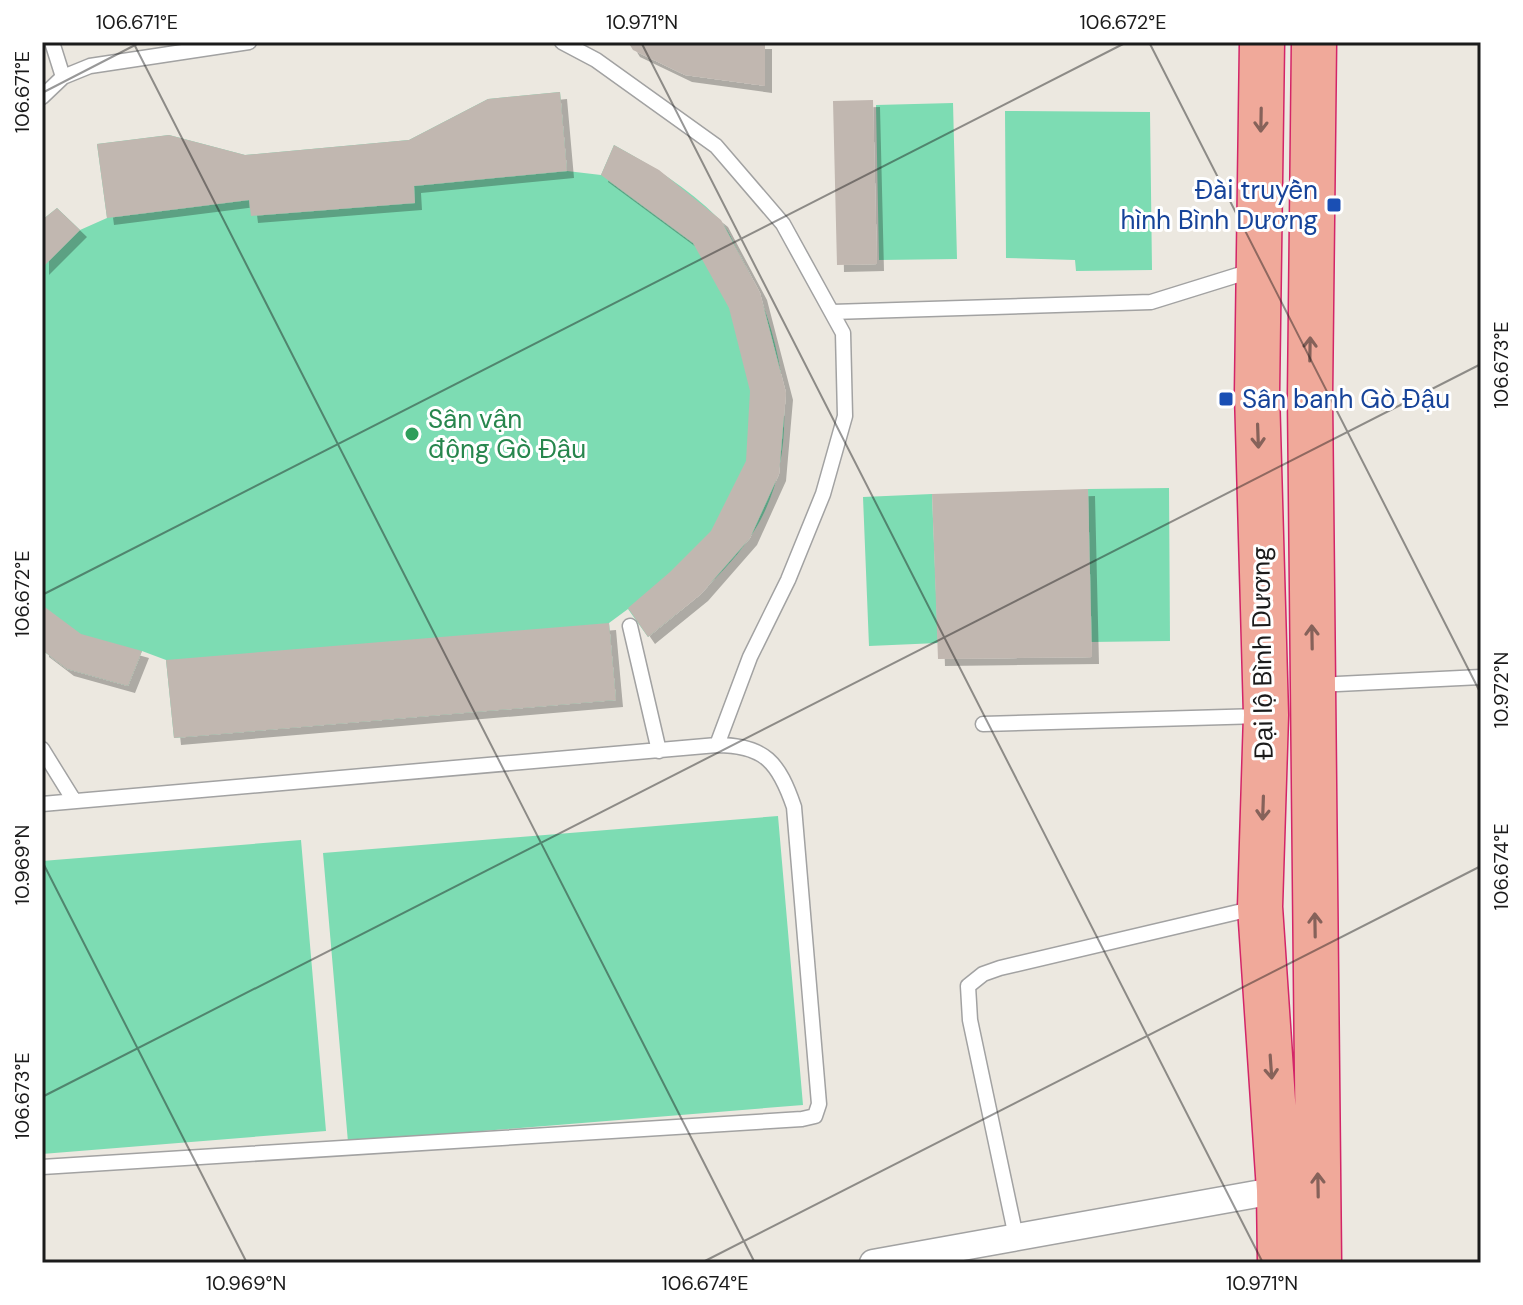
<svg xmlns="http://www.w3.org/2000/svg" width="1523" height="1305" font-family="'DM Sans',sans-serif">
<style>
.pitch{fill:#7ddcb3}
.building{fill:#c1b7b0;filter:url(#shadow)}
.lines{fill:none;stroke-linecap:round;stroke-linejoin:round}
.service-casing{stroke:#a2a2a2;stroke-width:17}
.minor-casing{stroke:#a2a2a2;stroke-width:29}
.trunk-casing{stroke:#d32568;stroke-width:47}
.service{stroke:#fff;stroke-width:14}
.minor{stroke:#fff;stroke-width:26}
.trunk{stroke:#f0a99a;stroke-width:44}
.oneway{stroke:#86625a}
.ticks{fill:none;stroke:#1b1b1b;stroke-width:2;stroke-opacity:0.45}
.transit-dot{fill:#1a4fb4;stroke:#fff;stroke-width:3}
.leisure-dot{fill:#2e9e5b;stroke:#fff;stroke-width:3}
.labels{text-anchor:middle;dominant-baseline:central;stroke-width:6;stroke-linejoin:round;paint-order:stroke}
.transit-label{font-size:26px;fill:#164399;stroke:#fff;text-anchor:end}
.leisure-label{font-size:26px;fill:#27864d;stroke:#fff;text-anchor:start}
.street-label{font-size:26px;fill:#1b1b1b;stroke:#fff}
.neatline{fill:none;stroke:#1b1b1b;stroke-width:3}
.ticks-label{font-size:20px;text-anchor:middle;fill:#1b1b1b}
</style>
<defs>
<filter id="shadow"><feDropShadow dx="7" dy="7" stdDeviation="0" flood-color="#0004"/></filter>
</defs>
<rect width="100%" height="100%" fill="#ece8e0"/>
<path class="pitch" d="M560,92L567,171L601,175L614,145C651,165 688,188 718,218C729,229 735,247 743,261C787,342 806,459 748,540C721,578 684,608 648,637L628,609L609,623L616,700L174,738L166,660L142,651L128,686L67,669L42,650V220L57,208L80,230L107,218L97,144L169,135L245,155L409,140L488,99Z
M953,103L957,259L879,260L876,105Z
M1005,111L1150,112L1152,270L1076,271L1075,260L1006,258Z
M1169,488L1170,641L1090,642L1088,489Z
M932,494L938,643L869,646L863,497Z
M778,816L803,1105L348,1142L323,853Z
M301,840L326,1131L42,1154V861Z"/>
<path class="building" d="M628,42H765V86L685,75L633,50Z
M560,92L567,171L414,186L415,203L251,216L249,200L107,218L97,144L169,135L245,155L409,140L488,99Z
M873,100L877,264L837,265L833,101Z
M614,145L659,170L721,220L760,293L786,393L779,474L750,538L701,594L648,637L628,608L670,572L711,531L746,461L750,391L729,308L693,243L601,175Z
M57,208L80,230L42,268V220Z
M1088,489L1092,657L938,659L932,494Z
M42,605L81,634L142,651L128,686L67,669L42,650Z
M609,623L616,700L174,738L166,660Z"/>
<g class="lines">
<g class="service-casing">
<path id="service" d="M52,42L63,77
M562,42L596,60L716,146L783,224L843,333L845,416L823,494L788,580L750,657L717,745
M42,97L63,77L90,66L249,42
M832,312L1151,302L1254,270
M630,626L659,751
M1317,685L1481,677
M983,724L1261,716
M42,749L73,799
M42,804L717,745C765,745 779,763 794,807L819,1104L815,1116L802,1119L42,1167
M1016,1237L970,1020L968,986L983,974L1000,968L1255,908"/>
</g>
<g class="minor-casing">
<path id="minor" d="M873,1263L1279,1190"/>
</g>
<g class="trunk-casing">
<path id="trunk" d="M1262,42L1257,393L1266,715L1260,907L1279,1190L1280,1263
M1314,42L1310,397L1319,1263"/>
</g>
<use href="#service" class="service"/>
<use href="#minor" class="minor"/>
<use href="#trunk" class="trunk"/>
</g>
<defs><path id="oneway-shaft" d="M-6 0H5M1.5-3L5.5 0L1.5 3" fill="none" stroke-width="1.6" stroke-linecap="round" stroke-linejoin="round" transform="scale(2)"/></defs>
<g class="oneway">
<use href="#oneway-shaft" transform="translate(1261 120) rotate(91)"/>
<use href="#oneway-shaft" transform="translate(1310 349) rotate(-89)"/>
<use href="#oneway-shaft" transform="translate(1258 436) rotate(88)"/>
<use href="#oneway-shaft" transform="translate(1312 637) rotate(-91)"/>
<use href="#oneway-shaft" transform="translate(1263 808) rotate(92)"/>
<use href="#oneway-shaft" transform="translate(1315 925) rotate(-91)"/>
<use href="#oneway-shaft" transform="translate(1271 1067) rotate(86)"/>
<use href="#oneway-shaft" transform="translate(1318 1185) rotate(-91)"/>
</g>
<path class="ticks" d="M133,42L755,1263M641,42L1263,1263M1149,42L1481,694M42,93L141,42M42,595L1127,42M42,861L247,1263M42,1097L1481,364M701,1263L1481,866"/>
<g class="transit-dot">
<rect x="1326" y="197" width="16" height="16" rx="4"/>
<rect x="1218" y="391" width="16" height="16" rx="4"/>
</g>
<circle class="leisure-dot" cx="412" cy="434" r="8"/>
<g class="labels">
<g class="transit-label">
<text x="1318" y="190">Đài truyền<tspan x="1318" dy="30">hình Bình Dương</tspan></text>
<text x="1242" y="399" text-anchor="start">Sân banh Gò Đậu</text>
</g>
<g class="leisure-label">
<text x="428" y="419">Sân vận<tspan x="428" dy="30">động Gò Đậu</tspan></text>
</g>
<g class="street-label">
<text transform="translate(1262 653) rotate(-91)">Đại lộ Bình Dương</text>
</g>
</g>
<rect width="1523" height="1305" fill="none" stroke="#ffffff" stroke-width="88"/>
<rect x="44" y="44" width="1435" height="1217" class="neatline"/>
<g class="ticks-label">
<text x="137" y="29">106.671°E</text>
<text x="642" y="29">10.971°N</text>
<text x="1123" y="29">106.672°E</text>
<text transform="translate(22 92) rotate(-90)" y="7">106.671°E</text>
<text transform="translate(1501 365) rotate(-90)" y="7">106.673°E</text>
<text transform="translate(22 594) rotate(-90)" y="7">106.672°E</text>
<text transform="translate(1501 690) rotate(-90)" y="7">10.972°N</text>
<text transform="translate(22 865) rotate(-90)" y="7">10.969°N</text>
<text transform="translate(1501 867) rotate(-90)" y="7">106.674°E</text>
<text transform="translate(22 1096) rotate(-90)" y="7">106.673°E</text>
<text x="246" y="1290">10.969°N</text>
<text x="705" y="1290">106.674°E</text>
<text x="1262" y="1290">10.971°N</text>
</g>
</svg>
